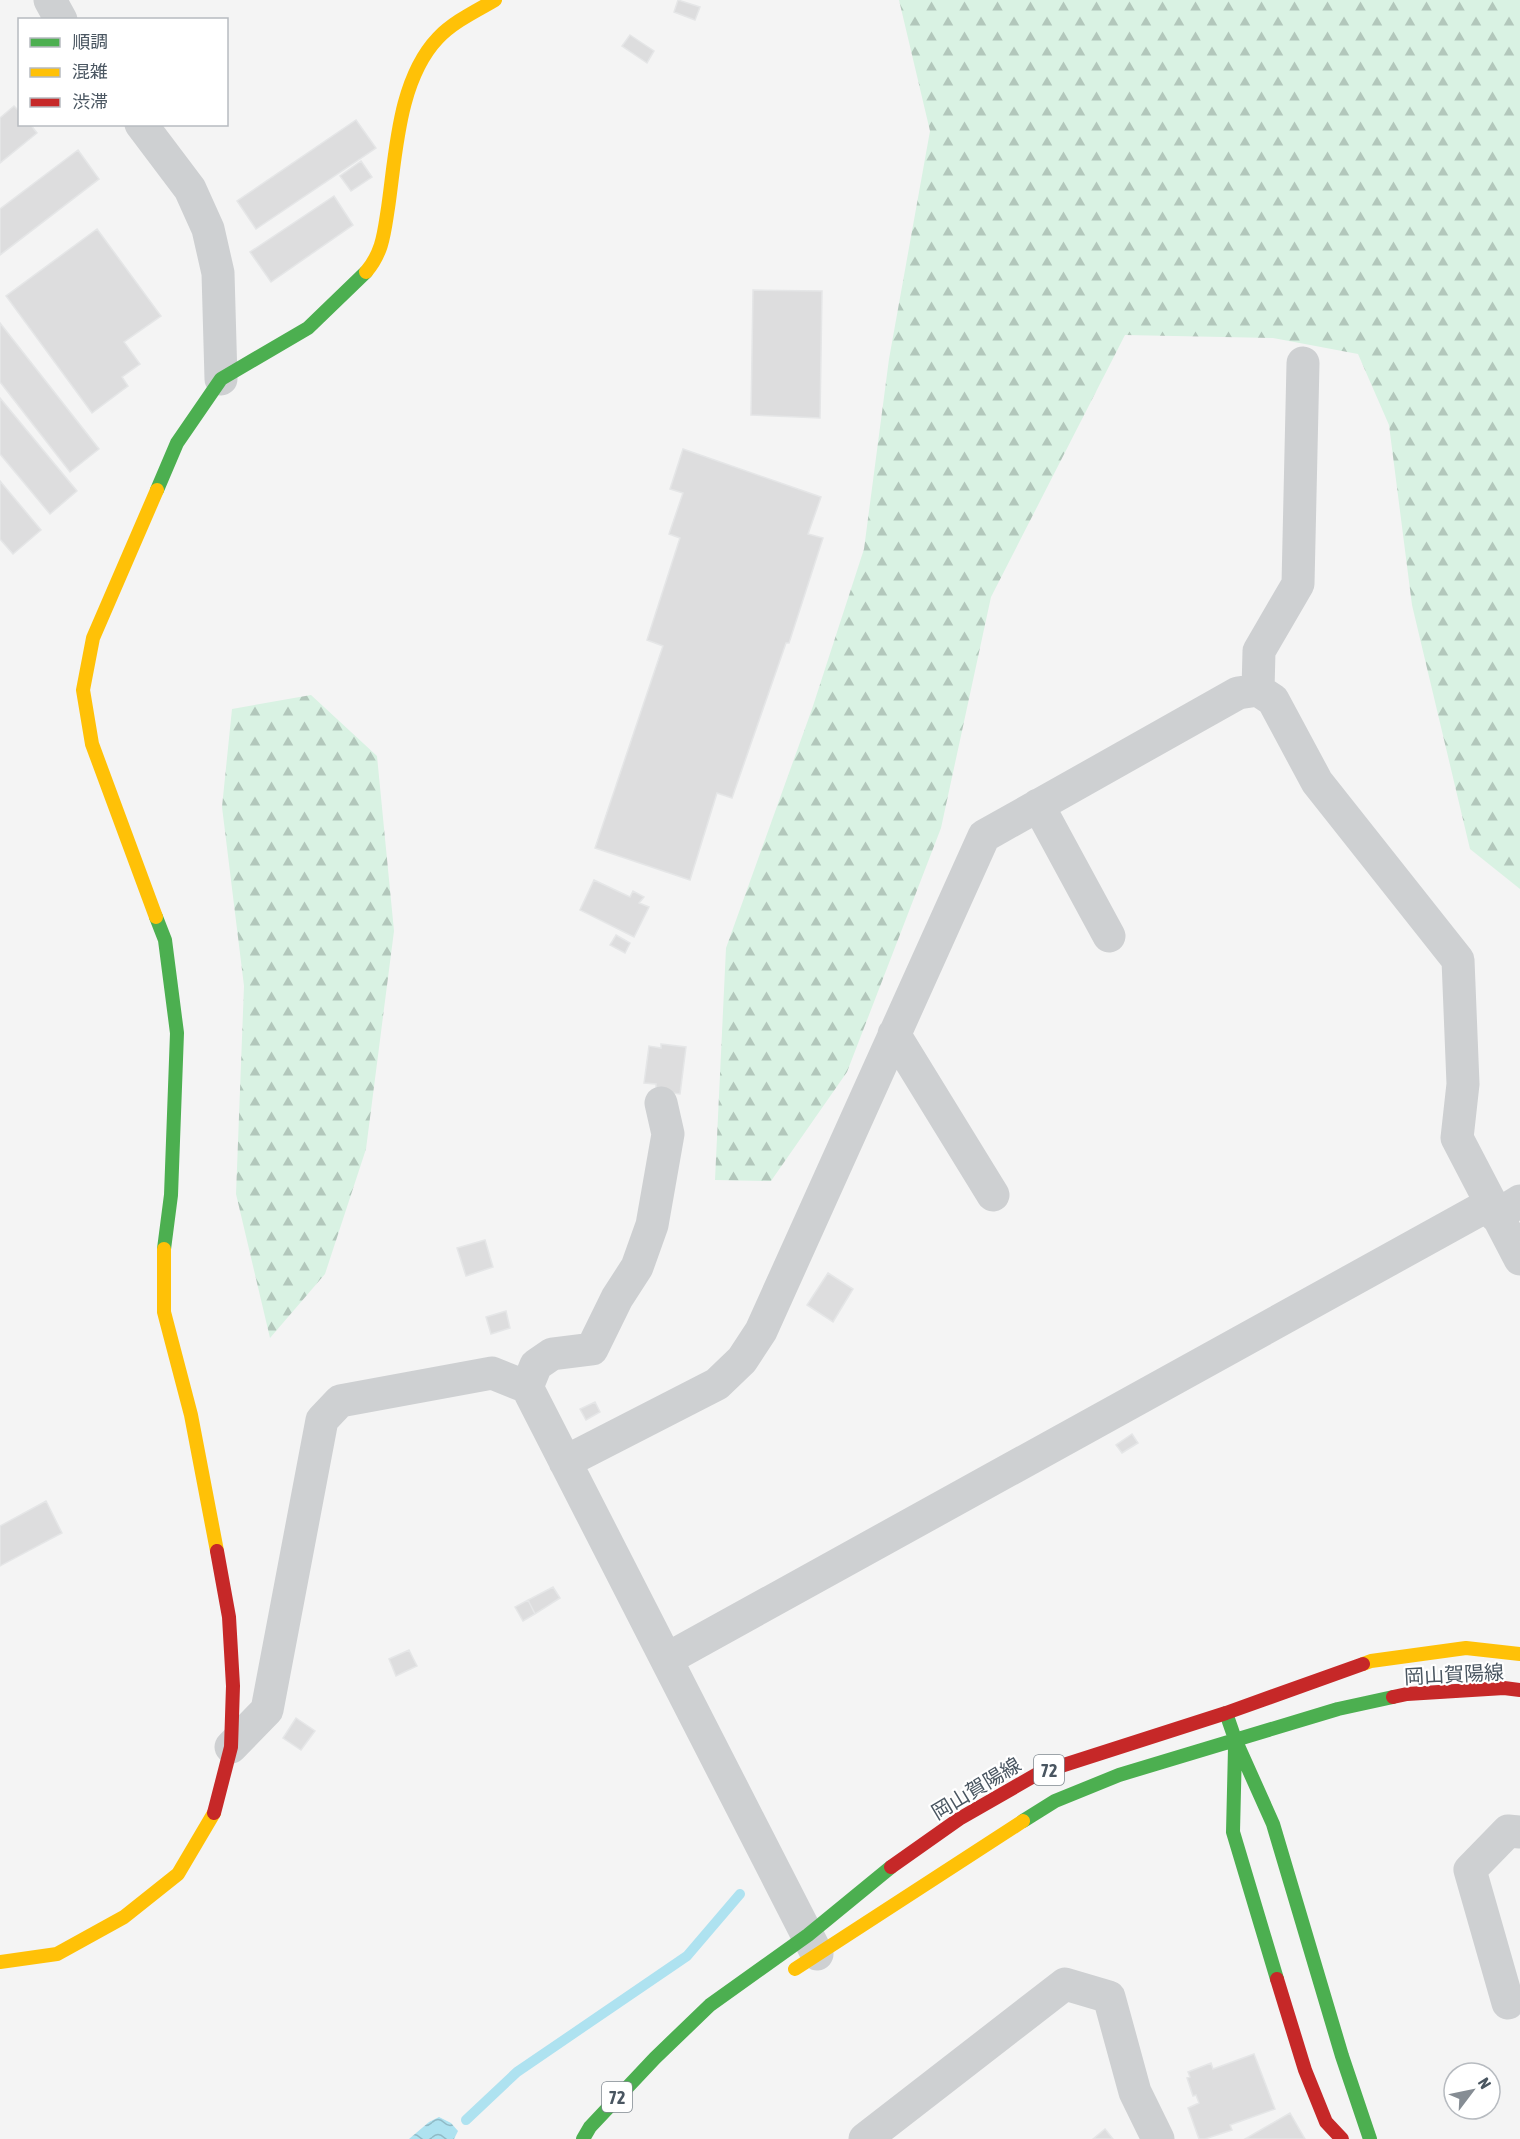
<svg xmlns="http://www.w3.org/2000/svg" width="1520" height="2139" font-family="'Asap Condensed','Noto Sans JP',sans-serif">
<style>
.forest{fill:url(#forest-firs)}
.water{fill:url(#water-waves)}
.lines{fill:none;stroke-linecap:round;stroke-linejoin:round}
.stream{stroke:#aee2f0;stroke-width:10}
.building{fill:#ddddde;stroke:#e5e6e7;stroke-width:1.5}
.street{stroke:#ced0d2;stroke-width:33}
.fast{stroke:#4caf50;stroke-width:14}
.slow{stroke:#ffc107;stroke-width:14}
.jam{stroke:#c62828;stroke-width:14}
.labels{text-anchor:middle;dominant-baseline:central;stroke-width:4.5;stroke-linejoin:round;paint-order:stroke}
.shield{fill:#fff;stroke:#808990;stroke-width:1.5}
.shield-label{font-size:18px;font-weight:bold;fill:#4a5661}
.street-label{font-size:20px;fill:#4a5661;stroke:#fff}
</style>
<defs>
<pattern id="forest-firs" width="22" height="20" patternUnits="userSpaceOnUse" patternTransform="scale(1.5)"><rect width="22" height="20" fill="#d9f2e3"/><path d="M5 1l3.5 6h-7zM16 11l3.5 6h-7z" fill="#b2c7bb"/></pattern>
<pattern id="water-waves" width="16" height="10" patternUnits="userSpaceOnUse" patternTransform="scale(1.5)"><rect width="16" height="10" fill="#aee2f0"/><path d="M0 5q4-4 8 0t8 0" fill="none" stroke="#90bac6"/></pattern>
</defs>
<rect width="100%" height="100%" fill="#f4f4f4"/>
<path class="forest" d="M899,0H1520V889L1470,849L1412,605L1389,425L1358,354L1273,338L1125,335L991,597L941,828L847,1072L771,1181L715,1180L726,948L812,709L864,549L889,359L930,131Z
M311,695L377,756L394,931L366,1149L325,1274L270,1338L236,1194L244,986L222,807L232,709Z"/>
<path class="water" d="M439,2117L451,2123L458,2131L454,2139H409L429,2122Z"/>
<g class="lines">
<path class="stream" d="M466,2120L517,2072L687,1956L740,1894"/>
</g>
<path class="building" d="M678,0L700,7L695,20L674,12Z
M630,35L654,51L647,63L622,46Z
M14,106L20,112V124H30L37,133L0,163V118Z
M356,120L376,148L256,229L237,201Z
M78,150L99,179L0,255V209Z
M361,161L372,177L351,191L340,176Z
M334,196L353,225L271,282L250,252Z
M97,229L161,316L124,342L140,364L122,377L128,386L92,413L6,296Z
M753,290L822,291L820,418L751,415Z
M0,323L99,449L70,472L0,382Z
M0,398L77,491L50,514L0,454Z
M683,449L821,497L808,534L823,538L789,643H786L732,798L717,793L690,880L595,848L663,646L647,640L680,538L669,534L683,493L670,489Z
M0,481L41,530L13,554L0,539Z
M594,880L630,897L633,891L644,897L639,903L649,907L634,937L580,910Z
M616,935L630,943L625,953L610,945Z
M661,1044L686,1047L680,1094L656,1091V1084L644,1083L649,1046L661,1048Z
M485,1240L493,1267L466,1276L457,1248Z
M828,1273L853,1289L833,1322L807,1305Z
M506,1311L510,1328L491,1334L486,1317Z
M595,1402L600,1412L586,1420L580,1409Z
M1132,1434L1138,1443L1122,1453L1116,1445Z
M46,1501L62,1533L0,1566V1526Z
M553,1587L560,1598L535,1614L528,1600Z
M528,1600L535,1614L523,1621L515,1607Z
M409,1650L417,1666L396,1676L389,1659Z
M296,1718L315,1731L301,1750L283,1738Z
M1254,2054L1275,2109L1230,2125L1232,2130L1205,2139H1199L1188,2108L1199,2103L1196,2095L1193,2096L1187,2078L1190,2077L1188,2072L1211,2063L1213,2069Z
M1290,2113L1305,2139H1245Z
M1105,2129L1113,2139H1093Z"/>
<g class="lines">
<path class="street" d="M50,0L61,20
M141,124L190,189L208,229L218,273L221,379
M1258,690L1259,651L1298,584L1303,363
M1038,805L1109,936
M894,1034L993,1195
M1496,1216L1520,1201
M527,1387L536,1365L552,1354L592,1349L617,1298L637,1267L652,1225L668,1134L661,1103
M565,1462L717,1384L742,1360L761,1331L984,836L1238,693L1258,690L1273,700L1317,782L1458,960L1463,1084L1457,1138L1520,1259
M667,1659L1490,1204
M231,1747L267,1710L322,1420L340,1401L492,1373L527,1387L817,1954
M1508,2003L1470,1870L1508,1831L1520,1832
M865,2139L1065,1984L1109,1997L1135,2092L1158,2139"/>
<path class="fast" d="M157,490L177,443L221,379L308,328L366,272
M156,917L165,940L177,1033L171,1195L164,1249
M1226,1713L1235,1739L1273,1824L1342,2056L1370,2139
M1235,1748L1233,1832L1277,1979
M1023,1821L1055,1801L1119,1775L1338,1709L1393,1697
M583,2139L590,2127L655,2058L710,2005L808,1935L891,1867"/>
<path class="slow" d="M366,272C383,252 384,233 388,208C396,154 398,80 438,38C453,22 476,11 495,0
M156,917L92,744L83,690L93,638L157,490
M164,1249V1312L191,1415L217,1551
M1363,1664L1371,1661L1466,1648L1520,1654
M0,1962L57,1954L124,1917L178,1874L214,1813
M795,1969L1023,1821"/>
<path class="jam" d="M1393,1697L1407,1694L1504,1688L1520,1690
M214,1813L231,1747L233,1686L229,1617L217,1551
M891,1867L959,1819L1039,1773L1226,1713L1363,1664
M1277,1979L1305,2070L1326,2122L1342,2139"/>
</g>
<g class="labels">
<g class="shield">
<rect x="1034" y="1755" width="30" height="30" rx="4.5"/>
<rect x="602" y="2082" width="30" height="30" rx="4.5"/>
</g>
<g class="shield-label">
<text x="1049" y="1770">72</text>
<text x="617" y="2097">72</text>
</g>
<g class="street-label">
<text transform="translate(1454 1674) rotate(-3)">岡山賀陽線</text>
<text transform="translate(976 1788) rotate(-31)">岡山賀陽線</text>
</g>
</g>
<rect x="18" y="18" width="210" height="108" fill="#ffffff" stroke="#b7bbc0" stroke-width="1.5"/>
<rect x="30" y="38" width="30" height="9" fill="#4caf50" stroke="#b7bbc0" stroke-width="1.5"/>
<text x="72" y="48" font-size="18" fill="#4a5661">順調</text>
<rect x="30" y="68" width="30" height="9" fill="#ffc107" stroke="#b7bbc0" stroke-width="1.5"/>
<text x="72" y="78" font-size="18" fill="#4a5661">混雑</text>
<rect x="30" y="98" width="30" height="9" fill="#c62828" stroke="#b7bbc0" stroke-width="1.5"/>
<text x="72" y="108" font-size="18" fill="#4a5661">渋滞</text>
<g transform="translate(1472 2091) rotate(58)"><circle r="28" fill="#ffffff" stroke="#b7bbc0" stroke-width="1.5"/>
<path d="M0-4.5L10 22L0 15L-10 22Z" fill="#868d94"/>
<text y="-9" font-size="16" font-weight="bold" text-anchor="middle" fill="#4a5661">N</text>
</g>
</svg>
